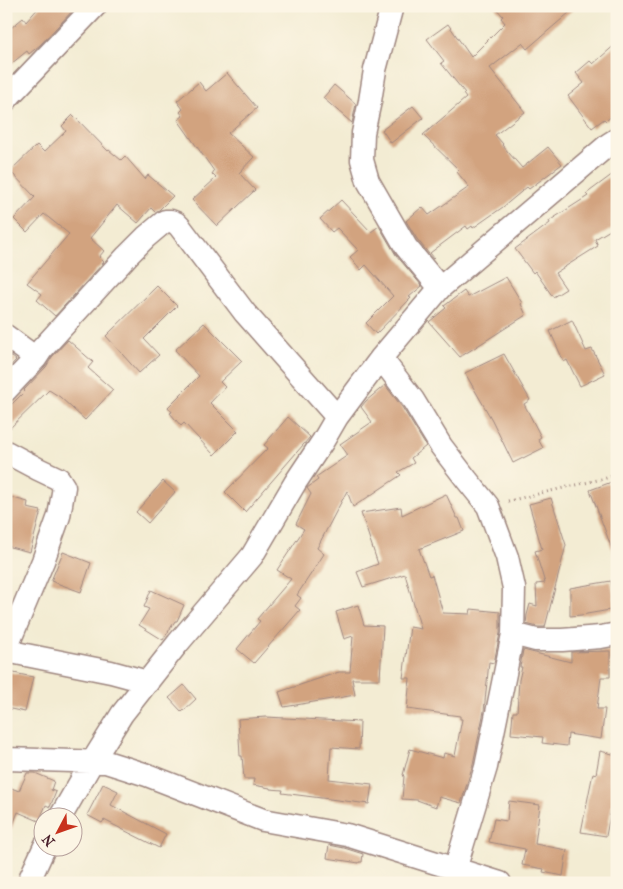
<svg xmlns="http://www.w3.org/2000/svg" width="623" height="889" font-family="'IM FELL French Canon',serif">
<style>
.building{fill:#d2a37f}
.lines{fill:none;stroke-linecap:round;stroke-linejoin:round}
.minor-casing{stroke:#9e867f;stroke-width:25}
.path{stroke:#9e867f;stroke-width:3;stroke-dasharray:1 4;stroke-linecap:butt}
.minor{stroke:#fff;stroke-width:22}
</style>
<rect width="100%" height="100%" fill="#fcf5e5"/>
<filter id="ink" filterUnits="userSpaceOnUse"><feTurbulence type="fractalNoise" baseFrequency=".02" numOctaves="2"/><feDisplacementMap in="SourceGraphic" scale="10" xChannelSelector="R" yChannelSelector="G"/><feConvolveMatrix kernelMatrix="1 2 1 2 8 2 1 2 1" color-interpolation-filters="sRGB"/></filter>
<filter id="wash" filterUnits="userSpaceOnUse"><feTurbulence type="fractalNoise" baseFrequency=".0096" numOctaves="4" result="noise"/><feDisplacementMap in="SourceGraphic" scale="20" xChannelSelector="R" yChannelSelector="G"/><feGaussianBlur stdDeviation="1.12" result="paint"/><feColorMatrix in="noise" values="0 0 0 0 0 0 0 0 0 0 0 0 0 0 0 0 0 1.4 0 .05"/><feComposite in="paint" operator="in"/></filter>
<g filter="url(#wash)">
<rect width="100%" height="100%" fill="#f3ecd3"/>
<g id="blocks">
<path class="building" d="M40,6H77L40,45L29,54L27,51L6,68V32L23,18L26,22Z
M494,6H577L527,49L522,43L490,68L525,112L495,135L503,144L502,145L522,168L548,147L562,164L529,189L527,187L503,207L473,228L472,226L468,229L466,226L430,253L434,258L433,259L417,239L406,221L422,207L429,215L469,187L457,172L459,170L423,135L466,98L463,94L465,93L441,63L444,61L427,39L448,24L471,57L505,23L501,18L503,16Z
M617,43V111L606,121L604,119L592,128L568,96L584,83L576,73L590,61L593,64Z
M227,73L257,108L228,133L254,157L239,173L255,190L217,226L192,200L216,178L212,174L214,171L178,120L183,116L180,112L183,109L177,101L199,82L206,91Z
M334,85L356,104L352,123L323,98Z
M413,106L423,118L391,143L382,130Z
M73,115L108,151L109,150L121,160L125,156L145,179L148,175L173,196L159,210L155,212L151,208L138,223L117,205L90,238L104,251L99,257L104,262L55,316L37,300L42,294L27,283L69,234L44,214L27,232L14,219L35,197L10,171L37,145L44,152L66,131L62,126Z
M617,171V226L595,239L598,246L555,273L566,289L553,297L535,271L533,273L515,249L550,223L549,221L588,196L586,194Z
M341,200L371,232L379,226L396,255L422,286L409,297L411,298L376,334L366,323L393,296L366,265L361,270L350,257L358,250L337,228L332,232L320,219Z
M506,277L522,303L521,304L526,315L460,357L429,322L446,308L444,306L464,291L468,297Z
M157,286L177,306L144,339L159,355L139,373L106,336Z
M572,320L586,351L592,349L605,374L580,386L567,360L564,362L550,331Z
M204,323L242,361L220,382L225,387L210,403L238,431L214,455L184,423L181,426L170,413L172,412L168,407L199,376L175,350Z
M68,340L93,362L88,368L113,390L85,420L60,397L49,390L6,432V410L25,391L24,390L46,367L52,357Z
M6,352L16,360L6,371Z
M504,354L530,400L524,404L541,437L538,439L543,448L513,463L492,420L465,373Z
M385,385L402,407L426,446L411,458L414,463L398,472L401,475L353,507L347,491L317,548L324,554L297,595L301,598L295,606L300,610L254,663L237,649L260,621L257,619L291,579L277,570L304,529L296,524L311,494L307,488L318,480L316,477L348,455L340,444L372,422L361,407L366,401Z
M288,417L310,437L245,512L225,492L268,448L264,445Z
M617,480V556L615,557L590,490Z
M163,481L175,492L148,523L136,512Z
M446,494L457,518H459L464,531L419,549L429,576L432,575L443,613L470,614L471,609L500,612V633L494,663L489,662L484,711L473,764L461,803L439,797L436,807L417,800L402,799L404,776L403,775L410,749L443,758L444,753L455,756L462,719H460V716L407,709L410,678H403L410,627L421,629L405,574L363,587L357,572L378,564L361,513L401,507L402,515Z
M6,496L28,502L27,508L41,511L30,552L6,546Z
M551,498L566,545L545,627H538L526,624L527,615L530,604L537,606L536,584L545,583L535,551L542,549L529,504Z
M63,552L91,563L81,592L51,581Z
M611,581L616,609L581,615L570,616V588Z
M151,590L184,605L177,621H175L163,640L139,625L149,609L144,607Z
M358,605L364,625L383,626L380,679H352L355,695L284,707L279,692L339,672H350L353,636L344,639L336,612Z
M523,650L571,662V652L610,651V677H601L597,709H605L601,739L568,734L567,746L542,743L543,737L511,734L513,712H517L519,680L522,667H520Z
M9,672L33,677L25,712L6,708V682Z
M184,685L196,699L182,712L169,698Z
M266,717L360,722L359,749L331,747L329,779L372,784L369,804L282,793L283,790L270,789V788L253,785L254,779H244L242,756H240L238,719Z
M600,751L617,755V778L606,836L581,832L593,773L596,774Z
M27,773H35L54,781L51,790L56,792L50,807L46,805L39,821L18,812L7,840H6V786L19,791Z
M103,784L118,791L111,805L166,834L159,848L104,820L102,823L87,815Z
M509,801L540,805L535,844L567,850L563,876L543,872L544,869L522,865L525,849L489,842L494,819L507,821Z
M329,845L344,848L363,854L362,862H359V863L327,858Z"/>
</g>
</g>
<g filter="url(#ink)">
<use href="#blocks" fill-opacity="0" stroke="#9e867f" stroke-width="1"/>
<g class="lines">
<g class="minor-casing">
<path id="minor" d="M392,6L375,70L370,101L363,133L362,160L368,181L406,247L440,288
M6,100L11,94L95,6
M6,336L36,358
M381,358L413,400L441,446L467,480L488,506L507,557L514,588L513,634L486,767L451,883
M6,390L36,358L42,349L127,256L146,237L165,221H171L176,223L180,227L245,313L337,417
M6,452L38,469L59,479L64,487L59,516L43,561L6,649
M513,634L536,640H562L601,637L617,634
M6,651L111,672L148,682
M6,759L106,762L147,775L263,820L347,835L500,883
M61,816L92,762L122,714L178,643L252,556L295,483L323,441L337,417L381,358L440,288L609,144L617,139
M28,883L45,846"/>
</g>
<path class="path" d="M508,501L606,478L617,474"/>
<use href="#minor" class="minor"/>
</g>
</g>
<rect width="623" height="889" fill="none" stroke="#fcf5e5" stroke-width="25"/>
<g transform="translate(58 832) rotate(229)"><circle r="24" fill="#fcf5e5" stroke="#b59f9b"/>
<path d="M0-4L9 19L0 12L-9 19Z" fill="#c8321e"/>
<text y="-8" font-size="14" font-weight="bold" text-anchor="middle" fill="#4a1f2b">N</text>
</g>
</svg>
